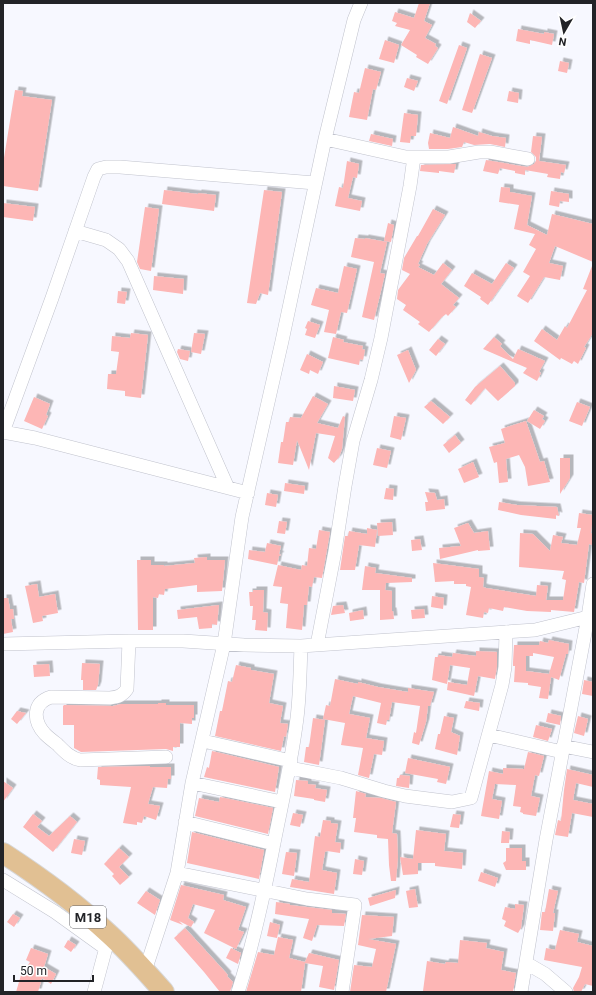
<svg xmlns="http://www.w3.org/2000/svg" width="596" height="995" font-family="Roboto,sans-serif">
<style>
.building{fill:#fdb6b5;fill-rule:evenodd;filter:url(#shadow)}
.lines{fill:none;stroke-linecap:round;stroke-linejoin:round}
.minor-casing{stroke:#c1c3cd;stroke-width:14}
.primary-casing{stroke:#d7d7d8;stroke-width:22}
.minor{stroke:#fff;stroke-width:13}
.primary{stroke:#e1c093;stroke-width:20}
.labels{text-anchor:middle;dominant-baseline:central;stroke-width:4;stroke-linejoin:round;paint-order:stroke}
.shield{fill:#fff;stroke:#646568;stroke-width:1}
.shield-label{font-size:13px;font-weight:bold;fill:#222327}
</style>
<defs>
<filter id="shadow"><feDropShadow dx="3.5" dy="-3.5" stdDeviation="0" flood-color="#0004"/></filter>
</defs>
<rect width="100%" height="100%" fill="#f7f8ff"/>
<path class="building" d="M419,3H430L424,21L432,25L425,38L436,44L435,46L438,48L428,64L416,57L417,55L401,45L410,30L395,26L397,23L392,21L395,12L414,18Z
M470,13L481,21L475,28L467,22Z
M518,29L544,34V32L554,34L552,45L530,40V44L516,41Z
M385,40L399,45L394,63L379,59Z
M459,45L467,48L447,104L439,101Z
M480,54L492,58L472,113L462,110Z
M560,61L569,63L567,73L558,71Z
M365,68L381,72L376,90L373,89L367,120L349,117L354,92L359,93Z
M407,78L418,81L414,91L404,87Z
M15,90L23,91L22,96L52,100L38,191L3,186V164Z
M509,91L519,93L518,103L507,101Z
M404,113L418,115L416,136H411L410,143L400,142Z
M453,127L478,136L479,132L492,136L506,138L505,147L490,144L474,145L464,142L462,147L448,149H429L428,143L430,133L450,138Z
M371,134L393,139L392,146L369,141Z
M533,136L542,137L539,161L566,165L564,173L561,172L560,179L547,177L548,174L525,170V175L515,173V171L500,168L498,174L483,171L486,160L527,167L534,164L536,161V157L531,152Z
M347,161L359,164L357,178L353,177L348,198L362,201L360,211L335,206L339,187L343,188Z
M456,164L454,173L439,171V173L420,171L421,165Z
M501,187L510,188V192L532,196L527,225L547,235L552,214L593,224V262L555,246L549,263L563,266L560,280L544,277L528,303L517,296L530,276L523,272L536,249L529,245L535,234L514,229L519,205L499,202Z
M164,190L198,194V193L216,195L214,211L162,204Z
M264,190L282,192L268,295L260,293L256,304L247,303Z
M551,191L569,194V202L560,201L559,207L549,205Z
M3,203L35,207L33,221L3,217Z
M145,207L159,209L151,271L140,269L137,262Z
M433,209L445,215L427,244L418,264L420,265L418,267L434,275L443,263L452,270L441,284L459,298L453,305L456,307L448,316L446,314L442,317L429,332L418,324L420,322L403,310L406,305L397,299L398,290L410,274L402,270L404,258L417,236H418Z
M388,223L394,225L391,242L384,241Z
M355,238L365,239V238L387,242L380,273L385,274L374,320L362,317L374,262L351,257Z
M506,263L514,268L488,305L480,299L481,297L464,286L472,273L492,284Z
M344,266L357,269L347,313L341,312L336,334L324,332L329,310L311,305L316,288L338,293Z
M592,266L593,333L584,347L586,348L578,364L574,361L572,364L561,358L560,360L534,341L542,329L557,340L565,326L567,328L587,290L583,289Z
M154,276L184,279L183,294L153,290Z
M118,291L127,292L125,304L117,303Z
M308,321L320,325L315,338L305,335L307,329L305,328Z
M131,333L148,335L141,398L125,396V391L107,389L108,374H116L119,352L111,351L112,336L130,338Z
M194,333L205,334L201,354L191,352Z
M333,337L344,340L343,342L363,346L362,349L365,350L363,360L360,359L359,365L328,358Z
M494,337L502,344L500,346L513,359L518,349L545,361L539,372L541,373L537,381L523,373L527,368L483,349Z
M438,339L445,344L436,356L429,350Z
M178,349L190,351L188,361L180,359L177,352Z
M408,350L416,370L409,383L397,355Z
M307,354L323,362L318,374L310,370L309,374L300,370Z
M500,366L515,383V386L498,401L485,388L471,405L465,400L475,387Z
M334,386L355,390L353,401L333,398Z
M313,396L328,404L317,423L338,428L343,416L345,417L342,449L339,457L334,463L328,458L335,436L316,433L309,470L297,440L293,465L278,463L281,442H283L286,422H289L290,417L301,418Z
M34,397L50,404L46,415L48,416L42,429L24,421Z
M431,401L450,417L443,424L424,407Z
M577,402L590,407L582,426L569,421Z
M534,410L544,416L542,419L545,421L540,429L527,421Z
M394,416L406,418L401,440L390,437Z
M526,421L540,462L544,461L550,482L528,486L525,467L519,455L506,459L508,482L499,483L497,462L494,463L489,447L505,443L501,429Z
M455,435L461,443L449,453L443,445Z
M377,448L391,451L387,468L373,465Z
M560,458H570V478L560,494Z
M473,462L479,477L464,483L458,469Z
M285,483L305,486L304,494L284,491Z
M386,488L394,489L393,500L384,499Z
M425,492L435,493L437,500L444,499L445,509L426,511L425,502H428Z
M267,493L278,495L276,507L265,505Z
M499,502L517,505L557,507L559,516L556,515V519L521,515L498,510Z
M579,513L593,515L591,533L593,534V540L592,545L589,544L584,583L579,582L574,612L551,610V612L527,611L504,607L503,611L489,608L488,613L484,612L483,618L466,615L471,587L466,586V584H454V581L435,582L433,563L479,569V577L484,578L483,587L486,588L536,596L537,585L548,586L546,600H563L566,580L562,579L564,571L519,567L520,533L533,534L550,551L553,535L563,537L561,543L577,545L581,528H577Z
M279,521L287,522L285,534L277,533Z
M392,522L393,535L378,536L377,523Z
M468,523L474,533L488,531L490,550L478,551V550L440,559L439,548L461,546L454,528Z
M367,528L377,530L375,547L359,545L355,570H340L345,536H348L349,531L367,534Z
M319,530L330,532L322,578L314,577L312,587L309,586L307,605H304L302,630L286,628L288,604L280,603L282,587L273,586L278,565L301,570L302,565L307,566L309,548L316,549Z
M420,539L422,550L412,551L411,540Z
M267,543L281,546L279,554L281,555L279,556L277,565L248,559L249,550L265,552Z
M207,557V560H225L222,591L197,592V585L165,589L164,595L159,594L158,598L153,597V630H138L137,560H151V565H164V566L195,563L194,558Z
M365,566L376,568L375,573L412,578V582L386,583L385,590L392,591V611H393L394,619L380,620V590H362Z
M37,584L39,597L55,594L58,613L42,616L43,621L33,623L25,586Z
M253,590H264L263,612L268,613L267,631L255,630L256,620H252L253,606H250L249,592H253Z
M432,596L444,598L443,609L431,607Z
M3,598H8L10,609H13L14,619H11L13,632L3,634Z
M219,605L217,625L212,624V628L199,629L197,617L178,619L177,610Z
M343,605L345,613L331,615L333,606Z
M424,609L425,618L412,619L411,610Z
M363,610L364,619L350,621L349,613Z
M549,640L569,644L568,654H566L559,680L551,677L548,699L539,698L541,687L528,685V683L514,682L515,666H513V662L514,645H539L540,641L548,643ZM533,653L554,657L549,674L526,671V656H533Z
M476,651L497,652V666L495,679L478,676L474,696L447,690L448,682L467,685L470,668L450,665L447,684L432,680L435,657H438V655L452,657L453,653L476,656Z
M82,663L100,664L98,685L96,690H83V680H81Z
M49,664L50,676L34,677L33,665Z
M236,665L251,668V670L274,674L269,703L283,706L280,723L288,724L286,737L284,736L281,751L215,736L220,711H222L228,681L232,682Z
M335,679L358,684V682L378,687L408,692V688L434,692L430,706H428L426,722L419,745L412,743L414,732L416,733L420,706L392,702L389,720H387L386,725L377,723L381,703L353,696L349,714L370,718L366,738L384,741L382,755L374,754L369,778L358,775L363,748L341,745L345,723L323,719L326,705L330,706Z
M584,680L593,682V696L582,694Z
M466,701L480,703L479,711L464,708Z
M158,703H166V705H194V718H192V724L180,723V747H173V751L166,749L81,752L74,748V725H63V706L64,705L113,706L121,704H158Z
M17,711L26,713L17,724L11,719Z
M548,713L561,716L560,725L546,722Z
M444,716L454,718L451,732L460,736L457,755L435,749L438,734H440Z
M578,716L588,719L584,736L574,733Z
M313,718L325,720L319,765L304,762L306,747H309Z
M536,725L552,729L548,741L533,737Z
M212,751L279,767L275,792L204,777L207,767L209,768Z
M528,752L544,756L539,776L535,775L531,796L540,798L536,816L523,814V813L520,812L521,807L513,806L516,785L495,784L492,799L502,801L499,819L481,816L489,771L503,774V768L524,769Z
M408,758L450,767L446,784L437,782L438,779L405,773Z
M150,766V767H171V779H168L167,788L153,787L148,804L160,806L156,820L144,816L142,823L137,822V825L123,823L131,787L100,785V780L97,779L98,767Z
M567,769L593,775V787L576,783L573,800L593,804V817L572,813L568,837L555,835L558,820L561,821L564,790Z
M400,775L410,776L409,788L396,786L397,778H399Z
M296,780L308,781V784L316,785L315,788L327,790L325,802L314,800V799L294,796Z
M3,781L13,788L3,802Z
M356,791L366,794L365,797L381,798L396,802L392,833L397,834L398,857L396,881H391L389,865L388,839L377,838V835L354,832L356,818H353Z
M220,797L273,808L268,834L195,816L199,798L219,802Z
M293,813L303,815L300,827L290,825Z
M33,814L42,821L37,827L49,836L70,816L77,822L53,852L23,827Z
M453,814L461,815L459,828L450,827Z
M323,820L331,821V823L338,824L335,842L341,843L340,853L327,851L325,852L322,870L337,873L334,894L290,887L292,879L309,882L315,836L320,837Z
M416,830L446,834L444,851L463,853L462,869L435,866V863H418V874L403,875L400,857L413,859Z
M502,831L510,832L509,843H501Z
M192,832L264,850L259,879L187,863Z
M74,839L85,841L82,855L71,853Z
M119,848L129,857L119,867L129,877L120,885L112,876L114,874L104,864Z
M506,848H522V861H526V870H506L503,863L506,861Z
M286,852L297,853L294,876L282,874Z
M355,859L364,861L362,875L353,874Z
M481,872L498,878L495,887L478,881Z
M181,885L224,895L223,900L246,907L238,930L244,932L236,949L204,933L215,910L193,904L188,918L194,922L191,927L179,921L183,925L170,920Z
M415,889L418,907L409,908L406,891Z
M549,889L558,891L553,913H555L553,931L540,930L542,912H545Z
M396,890L395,898L370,906L368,898Z
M146,891L160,900L155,915L137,903Z
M276,902L290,904V905L332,910V913L346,914L344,926L317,925L312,941L303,938L309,919L275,914Z
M515,904L524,905L521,928L518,933L504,926L506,921L502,919L505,907L515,909Z
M13,914L20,918L14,927L7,922Z
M362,915L394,917L392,936L368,939L396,944L386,992H350L354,965L372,967L376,949L358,945Z
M270,922L280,925L277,938L267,936Z
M185,928L228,975L227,976L233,982L230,992H220L204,972L174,938Z
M560,930L579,934L577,942L593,946V986L585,984L581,992H574L573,988L579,977L582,967L544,960L546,948L555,950Z
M278,937L293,940L289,958L305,962L309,953L339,960L334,990L319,987L323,966L305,963L301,992H246L258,952L274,955Z
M68,940L76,945L71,952L64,947Z
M460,940L487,943L486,948L504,952L501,970L516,973L513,992L423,991L427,961L445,964L446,962L458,963Z
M31,948L48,954L44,967L56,974L51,984L42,978L38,992H16L21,975L30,962L26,960Z
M231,948L241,953L238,964L226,958Z"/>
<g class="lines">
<g class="minor-casing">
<path id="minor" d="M325,139L406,157H449L479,152H490L528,159
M75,231L106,240L119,249L128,261L228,488
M3,432L52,298L94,177L98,169L106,167H120L315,183
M3,432L35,438L248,493
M129,641L127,689C122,696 118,697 110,698L51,697C32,703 33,721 45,734C49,738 53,741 57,744C64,751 70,758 80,760L166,757
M3,644L129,641H183L244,645L301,646L535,630L588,617L593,584
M317,645L335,551L345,486L353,441L371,380L381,338L410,186L414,157
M489,735L562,752
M203,741L291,761
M563,746L593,752
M290,768L341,778L384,791L405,796L452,802L471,798L502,685L505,667L506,632
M192,783L282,802
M185,822L274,844
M177,873L307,899L355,905L342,992
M3,880L55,912L105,948
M526,963L545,974L566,992
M145,971L177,873L192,783L224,644L242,517L282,341L325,139L354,20L361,3
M94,992L108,940
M238,992C254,942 265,890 275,838C283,798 292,759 297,718C300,694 300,670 301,646
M521,992L546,840L588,617L593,615"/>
</g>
<g class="primary-casing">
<path id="primary" d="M3,853C40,877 77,904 109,934C129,952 146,972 164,992"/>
</g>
<use href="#minor" class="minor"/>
<use href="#primary" class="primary"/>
</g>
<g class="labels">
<rect class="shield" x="70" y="906" width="36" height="22" rx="3"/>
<g class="shield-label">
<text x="88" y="917">M18</text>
</g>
</g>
<rect width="596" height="995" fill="none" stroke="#222327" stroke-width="8"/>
<g transform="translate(564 32) rotate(189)" stroke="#ffffff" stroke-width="3" paint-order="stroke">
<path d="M0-3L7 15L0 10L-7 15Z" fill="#222327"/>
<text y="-6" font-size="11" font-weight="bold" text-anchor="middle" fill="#222327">N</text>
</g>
<path d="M14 975v6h79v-6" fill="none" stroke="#222327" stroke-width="2"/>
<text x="20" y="975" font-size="12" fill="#222327" stroke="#ffffff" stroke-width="3" paint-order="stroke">50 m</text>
</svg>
